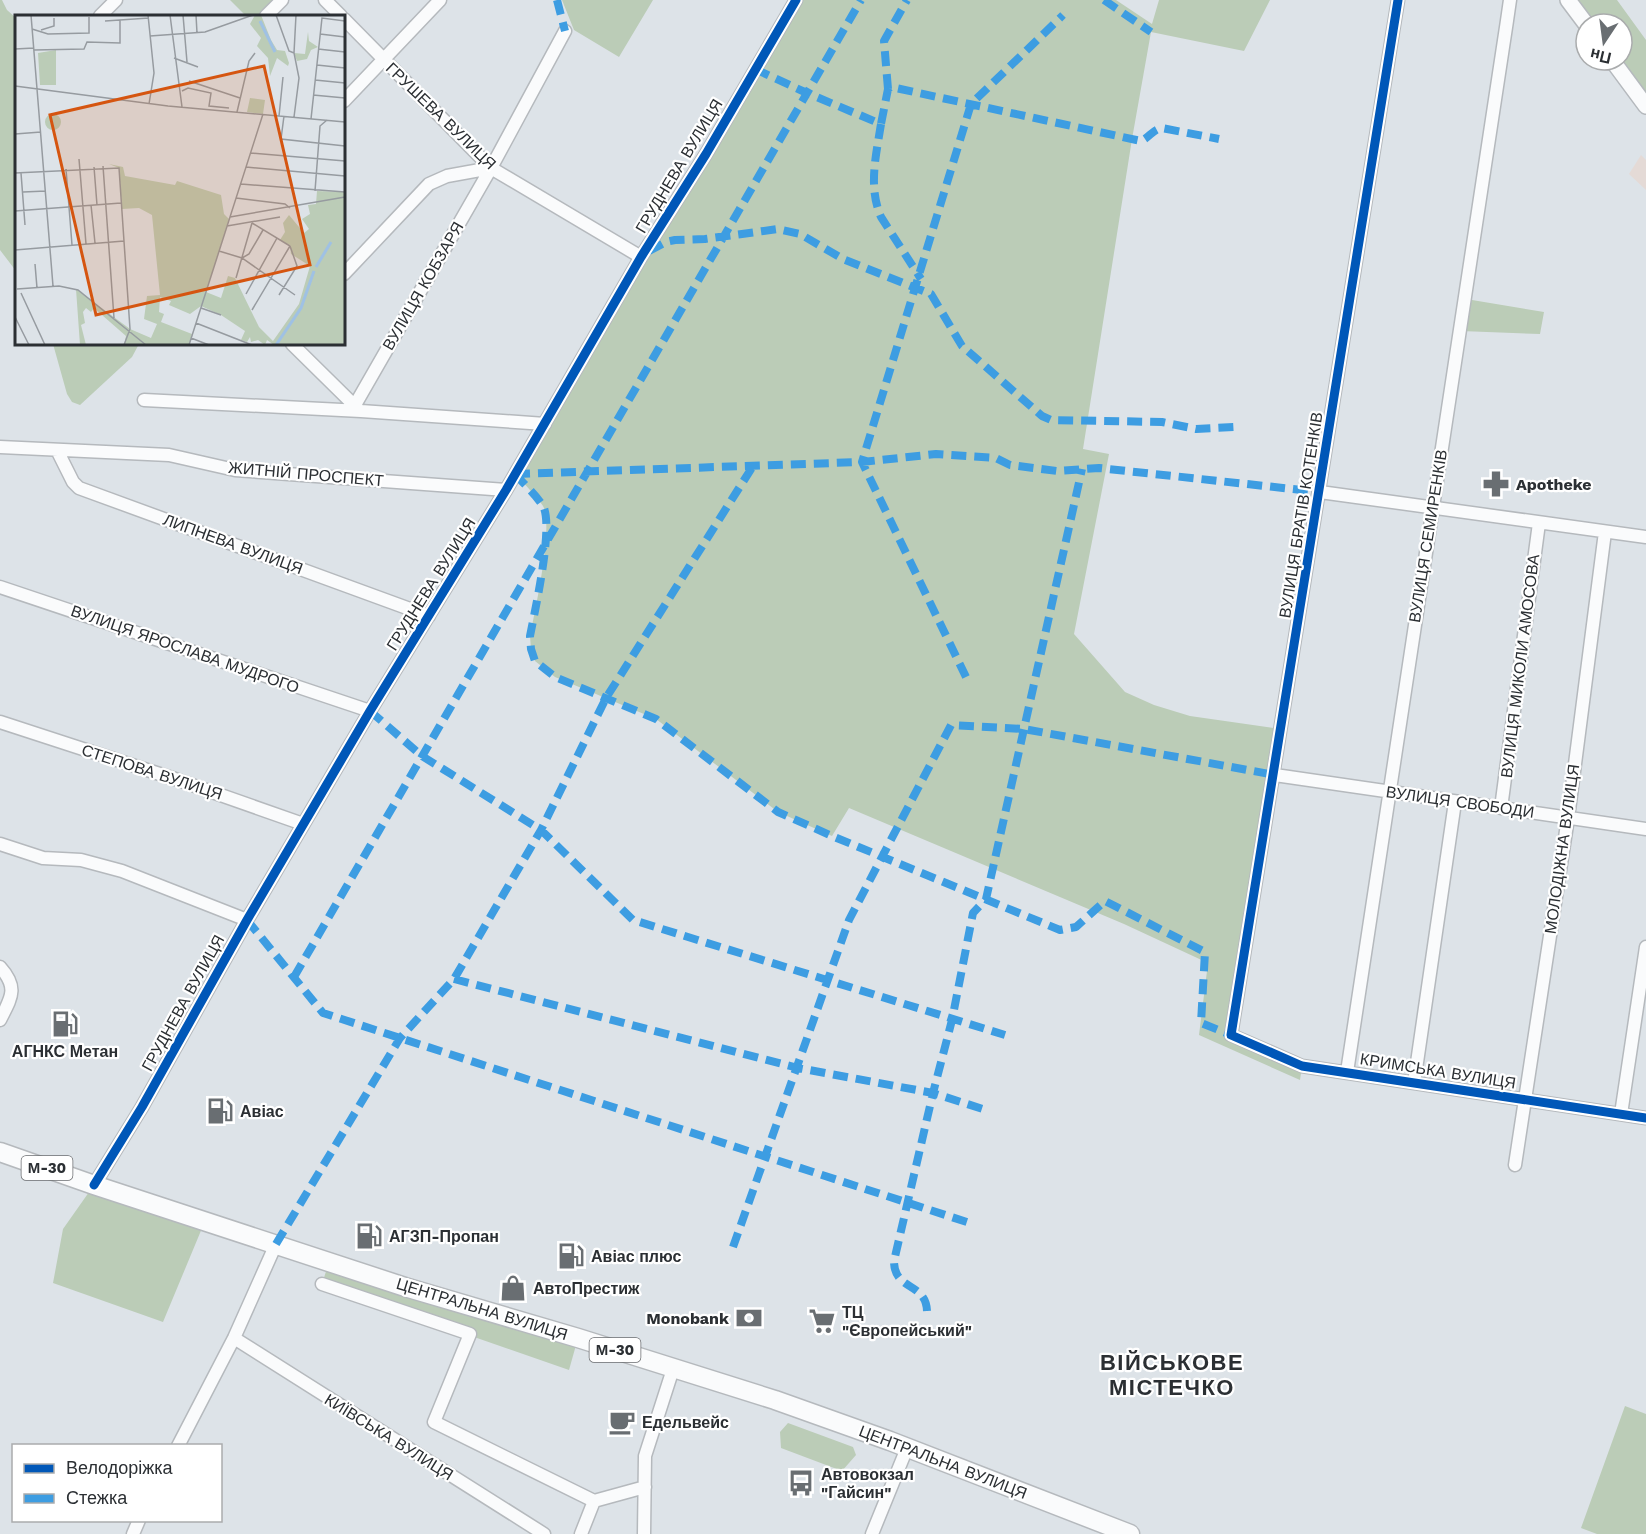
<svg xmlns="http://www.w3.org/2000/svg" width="1646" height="1534" font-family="'Work Sans',sans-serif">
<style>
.education{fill:#e4dad6}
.green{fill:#bbccb7}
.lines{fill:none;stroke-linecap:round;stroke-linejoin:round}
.minor-casing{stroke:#b5b9bd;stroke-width:15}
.major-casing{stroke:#b5b9bd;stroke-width:18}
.highway-casing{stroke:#b5b9bd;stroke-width:21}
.minor{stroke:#fafbfc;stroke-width:12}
.major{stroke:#fafbfc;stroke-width:15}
.highway{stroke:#fafbfc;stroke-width:18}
.quiet{stroke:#3d9de2;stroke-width:8;stroke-dasharray:15 8;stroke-linecap:butt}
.cycleway-casing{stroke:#fff;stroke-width:13}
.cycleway{stroke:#0057b8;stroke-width:9}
.labels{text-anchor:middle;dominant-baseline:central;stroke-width:4.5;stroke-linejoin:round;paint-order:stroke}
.shield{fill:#fff;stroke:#6b6d70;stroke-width:1.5}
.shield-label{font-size:15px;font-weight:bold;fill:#2b2f33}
.street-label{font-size:16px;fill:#2b2f33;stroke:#fff}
.poi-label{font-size:16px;font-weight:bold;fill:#2b2f33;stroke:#fff;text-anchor:start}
.district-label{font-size:22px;font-weight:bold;letter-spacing:1.5px;fill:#2b2f33;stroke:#fff}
.inset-river{fill:none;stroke:#9fc1e4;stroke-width:3}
.inset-road{fill:none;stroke:#969ba0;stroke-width:1.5}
.view{fill:#d55510;fill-opacity:0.15;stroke:#d55510;stroke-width:3}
.inset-edge{fill:none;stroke:#2b2f33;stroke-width:3}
</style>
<rect width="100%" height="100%" fill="#dde3e8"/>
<path class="education" d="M1641,155L1646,160V190L1629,174Z"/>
<path class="green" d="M0,0H2L7,10L16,18V271L0,250Z
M230,0H282L266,16H246Z
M562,0H653L619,57L574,30Z
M796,0H1116L1152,24L1159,0H1270L1244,51L1151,32L1132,139L1083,449L1109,454L1074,634L1125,692L1154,705L1190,716L1281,729L1231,1035L1302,1066L1300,1080L1199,1035L1208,963L1124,924L849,808L832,836L778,812L656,719L555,677L535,661L531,649L530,636C535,610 554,526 543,506C536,495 524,484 515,474Z
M1568,0H1617L1646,40V106L1612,60H1622V24H1586Z
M1466,299L1544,312L1540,334L1461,331Z
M53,344H139L132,357L80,405L72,402L67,394Z
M94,1185L205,1221L163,1322L53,1283L63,1229Z
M329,1262L578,1338L569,1370L322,1284Z
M1625,1406L1646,1414V1534H1597L1581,1528Z
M788,1423L853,1447L856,1455L842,1471L781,1448L780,1432Z"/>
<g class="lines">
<g class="minor-casing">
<path id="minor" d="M325,0L341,16
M1398,0L1231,1035L1302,1066L1646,1118
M100,16L116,0
M266,16L282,0
M344,19L491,168L641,257
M344,101L440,0
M344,274L429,184L447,176L491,168
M292,344L359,410
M144,400L361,411L545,424
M355,405L491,168L565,31
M0,447L169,455L235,470L506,490
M57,450L73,482L79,488L429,616
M1320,492L1646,537
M0,587L370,711
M0,722L175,779L303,824
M1275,775L1646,829
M1501,808L1539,523
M0,844L43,858L81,860L122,871L247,920
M0,967C19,988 11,998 0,1020
M1347,1072C1399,715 1458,358 1510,0
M1414,1083L1455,802
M1621,1114L1646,947
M1515,1165L1568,818L1605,532
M94,1185L142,1107L247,920L370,711L506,490L641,257L706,154L796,0
M322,1284L470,1334L434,1422L594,1501L645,1487
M234,1338L544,1534
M178,1446L234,1338L276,1244
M133,1534L139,1520
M581,1534L594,1501
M644,1534L645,1456L673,1369
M872,1534L907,1448"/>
</g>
<g class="major-casing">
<path id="major" d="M1568,0L1586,24
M1612,60L1646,106"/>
</g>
<g class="highway-casing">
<path id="highway" d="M0,1152L94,1185L405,1287L578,1338L775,1400L890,1441L1130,1534"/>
</g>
<use href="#minor" class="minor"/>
<use href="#major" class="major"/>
<use href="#highway" class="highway"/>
<path class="quiet" d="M557,0L565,31
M1104,0L1151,32
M755,69L807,93L881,124L888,89L891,87L1141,141C1149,138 1153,129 1162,128L1219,139
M888,89L884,41L907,0
M881,124C876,156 868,187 881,217L921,279
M649,251L666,242L675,240L705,239L778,229L800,234L843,259L931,294L962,346L1042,416L1051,420L1162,422L1196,429L1234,427
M515,474C524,484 536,495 543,506C554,526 535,610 530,636L531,649L535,661L555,677L656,719L778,812L832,836L1060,930L1076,927L1105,901L1205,952L1201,1023L1231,1035
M515,474L862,462L936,454L996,458L1010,465L1057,471L1099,468L1320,492
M966,677L862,462L971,104L1063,15
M370,711L422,756L541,830L633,920L1005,1035
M247,920L323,1013L970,1223
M294,977L861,0
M454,979L798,1068L933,1093L989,1111
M276,1244L400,1038L454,979L541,830L606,698L753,466
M733,1247L849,920L951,725L1024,729L1275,775
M927,1311C926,1282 894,1291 894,1261L933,1093L952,1020L973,913L986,899L1082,469"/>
<g class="cycleway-casing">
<path id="cycleway" d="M1398,0L1231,1035L1302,1066L1646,1118
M94,1185L142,1107L247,920L370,711L506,490L641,257L706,154L796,0"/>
</g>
<use href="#cycleway" class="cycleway"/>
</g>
<defs>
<g id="pharmacy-bare" transform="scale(2.07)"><path d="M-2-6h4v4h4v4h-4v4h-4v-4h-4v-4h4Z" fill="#696e72" stroke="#fff" stroke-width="2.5" paint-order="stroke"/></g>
<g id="fuel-bare" transform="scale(2.07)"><path d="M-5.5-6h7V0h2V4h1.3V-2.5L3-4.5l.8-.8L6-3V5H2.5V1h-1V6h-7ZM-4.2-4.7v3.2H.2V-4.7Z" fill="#696e72" stroke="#fff" stroke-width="2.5" paint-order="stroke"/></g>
<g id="shop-bare" transform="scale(2.07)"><path d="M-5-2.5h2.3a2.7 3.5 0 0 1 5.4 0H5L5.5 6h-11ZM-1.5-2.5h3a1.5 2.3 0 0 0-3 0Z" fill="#696e72" stroke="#fff" stroke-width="2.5" paint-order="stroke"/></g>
<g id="bank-bare" transform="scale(2.07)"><path d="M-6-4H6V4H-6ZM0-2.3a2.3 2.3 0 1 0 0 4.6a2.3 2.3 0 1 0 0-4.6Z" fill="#696e72" stroke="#fff" stroke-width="2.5" paint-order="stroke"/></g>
<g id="supermarket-bare" transform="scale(2.07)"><path d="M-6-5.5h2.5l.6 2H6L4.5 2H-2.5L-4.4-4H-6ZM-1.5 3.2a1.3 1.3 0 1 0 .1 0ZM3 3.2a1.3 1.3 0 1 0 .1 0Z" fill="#696e72" stroke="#fff" stroke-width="2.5" paint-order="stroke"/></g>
<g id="cafe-bare" transform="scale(2.07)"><path d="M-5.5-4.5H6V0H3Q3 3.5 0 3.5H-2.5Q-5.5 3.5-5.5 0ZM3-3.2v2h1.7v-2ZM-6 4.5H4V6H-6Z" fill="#696e72" stroke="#fff" stroke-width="2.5" paint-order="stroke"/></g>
<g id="bus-bare" transform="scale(2.07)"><path d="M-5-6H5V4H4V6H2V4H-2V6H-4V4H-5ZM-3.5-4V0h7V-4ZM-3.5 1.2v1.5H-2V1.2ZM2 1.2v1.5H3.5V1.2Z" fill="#696e72" stroke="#fff" stroke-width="2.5" paint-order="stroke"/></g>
</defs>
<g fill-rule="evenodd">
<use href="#pharmacy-bare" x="1496" y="484"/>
<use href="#fuel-bare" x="65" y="1024"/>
<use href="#fuel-bare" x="220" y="1111"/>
<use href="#fuel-bare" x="369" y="1236"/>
<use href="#fuel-bare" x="571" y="1256"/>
<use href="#shop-bare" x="513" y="1288"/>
<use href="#bank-bare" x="749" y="1318"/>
<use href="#supermarket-bare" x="822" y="1321"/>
<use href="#cafe-bare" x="622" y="1422"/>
<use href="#bus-bare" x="801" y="1483"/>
</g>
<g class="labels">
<g class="shield">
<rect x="21.5" y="1156" width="51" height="24" rx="4.5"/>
<rect x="589.5" y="1338" width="51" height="24" rx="4.5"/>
</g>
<g class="shield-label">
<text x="47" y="1168">М-30</text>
<text x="615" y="1350">М-30</text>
</g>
<g class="street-label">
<text transform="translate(441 116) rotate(44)">ГРУШЕВА ВУЛИЦЯ</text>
<text transform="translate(679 166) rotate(-59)">ГРУДНЕВА ВУЛИЦЯ</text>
<text transform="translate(423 286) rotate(-60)">ВУЛИЦЯ КОБЗАРЯ</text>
<text transform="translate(306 474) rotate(5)">ЖИТНІЙ ПРОСПЕКТ</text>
<text transform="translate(1301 515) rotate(-81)">ВУЛИЦЯ БРАТІВ КОТЕНКІВ</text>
<text transform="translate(1428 536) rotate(-81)">ВУЛИЦЯ СЕМИРЕНКІВ</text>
<text transform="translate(233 544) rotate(20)">ЛИПНЕВА ВУЛИЦЯ</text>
<text transform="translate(431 584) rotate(-58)">ГРУДНЕВА ВУЛИЦЯ</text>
<text transform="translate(185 649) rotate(19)">ВУЛИЦЯ ЯРОСЛАВА МУДРОГО</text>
<text transform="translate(1520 666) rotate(-83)">ВУЛИЦЯ МИКОЛИ АМОСОВА</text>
<text transform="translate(152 772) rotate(18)">СТЕПОВА ВУЛИЦЯ</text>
<text transform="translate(1460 802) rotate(8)">ВУЛИЦЯ СВОБОДИ</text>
<text transform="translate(1562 849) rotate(-82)">МОЛОДІЖНА ВУЛИЦЯ</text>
<text transform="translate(183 1003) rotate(-61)">ГРУДНЕВА ВУЛИЦЯ</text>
<text transform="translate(1438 1071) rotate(9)">КРИМСЬКА ВУЛИЦЯ</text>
<text transform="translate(482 1309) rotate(17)">ЦЕНТРАЛЬНА ВУЛИЦЯ</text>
<text transform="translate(389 1437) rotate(32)">КИЇВСЬКА ВУЛИЦЯ</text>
<text transform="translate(943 1462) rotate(21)">ЦЕНТРАЛЬНА ВУЛИЦЯ</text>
</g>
<g class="poi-label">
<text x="1516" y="484">Apotheke</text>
<text x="65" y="1051" text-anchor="middle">АГНКС Метан</text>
<text x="240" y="1111">Авіас</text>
<text x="389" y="1236">АГЗП-Пропан</text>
<text x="591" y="1256">Авіас плюс</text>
<text x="533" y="1288">АвтоПрестиж</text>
<text x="842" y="1312">ТЦ<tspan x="842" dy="18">"Європейський"</tspan></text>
<text x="729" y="1318" text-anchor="end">Monobank</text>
<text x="642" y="1422">Едельвейс</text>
<text x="821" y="1474">Автовокзал<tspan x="821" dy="18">"Гайсин"</tspan></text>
</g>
<g class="district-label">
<text x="1172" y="1362">ВІЙСЬКОВЕ<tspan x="1172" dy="25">МІСТЕЧКО</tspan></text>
</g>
</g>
<g transform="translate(15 15)">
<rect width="330" height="330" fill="#dde3e8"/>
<path d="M240,0H246L256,25L262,35L270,36L274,48L273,51L262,43L255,61L253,43L242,31L246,23L235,9ZM293,17L294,26L303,32L296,35L292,44L282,46L279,38L290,39ZM41,35V70H25L23,38ZM235,83L250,85L248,99L232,97ZM30 107a8 8 0 1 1 16 0a8 8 0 1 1-16 0ZM94,149L108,152L110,161L160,170L162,166L206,180L209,199L214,204L191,277L206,283L213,261L220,263L244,312L258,326L284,289L295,251L276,239L275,230L265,225L270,217L268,208L274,200L289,218L294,214L287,204L295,199L293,190L301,189L302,176L330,177L329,330H259L252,325L250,330L243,325L236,327L235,322L232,327L226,325L230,316L206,300L186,291L175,299L154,290L156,286L145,282L144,297L149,299L146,307L177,319L174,330H109L111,321L79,293L76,297L71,293L68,297L70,308L66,310L71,330H65L61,274L115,314L136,323L142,309L129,304L132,281L145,280L137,200L124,193L107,194L104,153Z" fill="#bbccb7"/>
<path class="inset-river" d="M245,6L260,37M301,252L316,227M261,330L286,293L299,256"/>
<path class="inset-road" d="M16,0L38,271M133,0L139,58L134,89M155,0L167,92M168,0L172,47M181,0L182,18M261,0L274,36L279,38M90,6L134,3M17,14L33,19L74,18V2M26,15L39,11V3M305,19L330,22M135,21L190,17L238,0M0,34L19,33M303,34L330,37M19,35L69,34L72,27L105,28V5M159,43L183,52M302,50L330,53M300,65L330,68M174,66L225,83M0,71L153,91L330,107M167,76L173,73L196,78L194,91L214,93M298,80L330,83M222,97L234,46L240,38M264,101L268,62M269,101L266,124L330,131M279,102L284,63L279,38L281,0M296,104L307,3L330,6M0,119L26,117M236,138L330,146M64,144L71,229M88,151L99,303M79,152L82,190M231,152L330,161M51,154L57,230M0,158L104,153L115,314L109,330M6,158L10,210M226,169L330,177M300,176L305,111L312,105M8,177L31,176M221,183L270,189L275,193M76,190L80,228M0,196L106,188M215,202L330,182M237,208L275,231M212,211L265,202M0,235L109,226M204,236L227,243L280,280M227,243L234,239L248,215M20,249L22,273M221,263L237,208M2,274L44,271L63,275L131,330M6,278L30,330M231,279L262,223M264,280L282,251L275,231M186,293L206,300M237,295L275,231M0,302L14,330M181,308L237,330M176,323L194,330M174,330L248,99"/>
<path class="view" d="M249,51L295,250L81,300L35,100Z"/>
<rect width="330" height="330" class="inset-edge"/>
</g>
<rect x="12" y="1444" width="210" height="78" fill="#ffffff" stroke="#aaacad" stroke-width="1.5"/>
<rect x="24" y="1464" width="30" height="9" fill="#0057b8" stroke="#aaacad" stroke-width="1.5"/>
<text x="66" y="1474" font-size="18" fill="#2b2f33">Велодоріжка</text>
<rect x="24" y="1494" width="30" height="9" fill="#3d9de2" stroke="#aaacad" stroke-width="1.5"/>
<text x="66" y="1504" font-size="18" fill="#2b2f33">Стежка</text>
<g transform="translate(1604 42) rotate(193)"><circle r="28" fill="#ffffff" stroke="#aaacad" stroke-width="1.5"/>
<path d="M0-4.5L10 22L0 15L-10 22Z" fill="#696e72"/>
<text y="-9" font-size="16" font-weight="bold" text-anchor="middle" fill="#2b2f33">Пн</text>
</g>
</svg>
